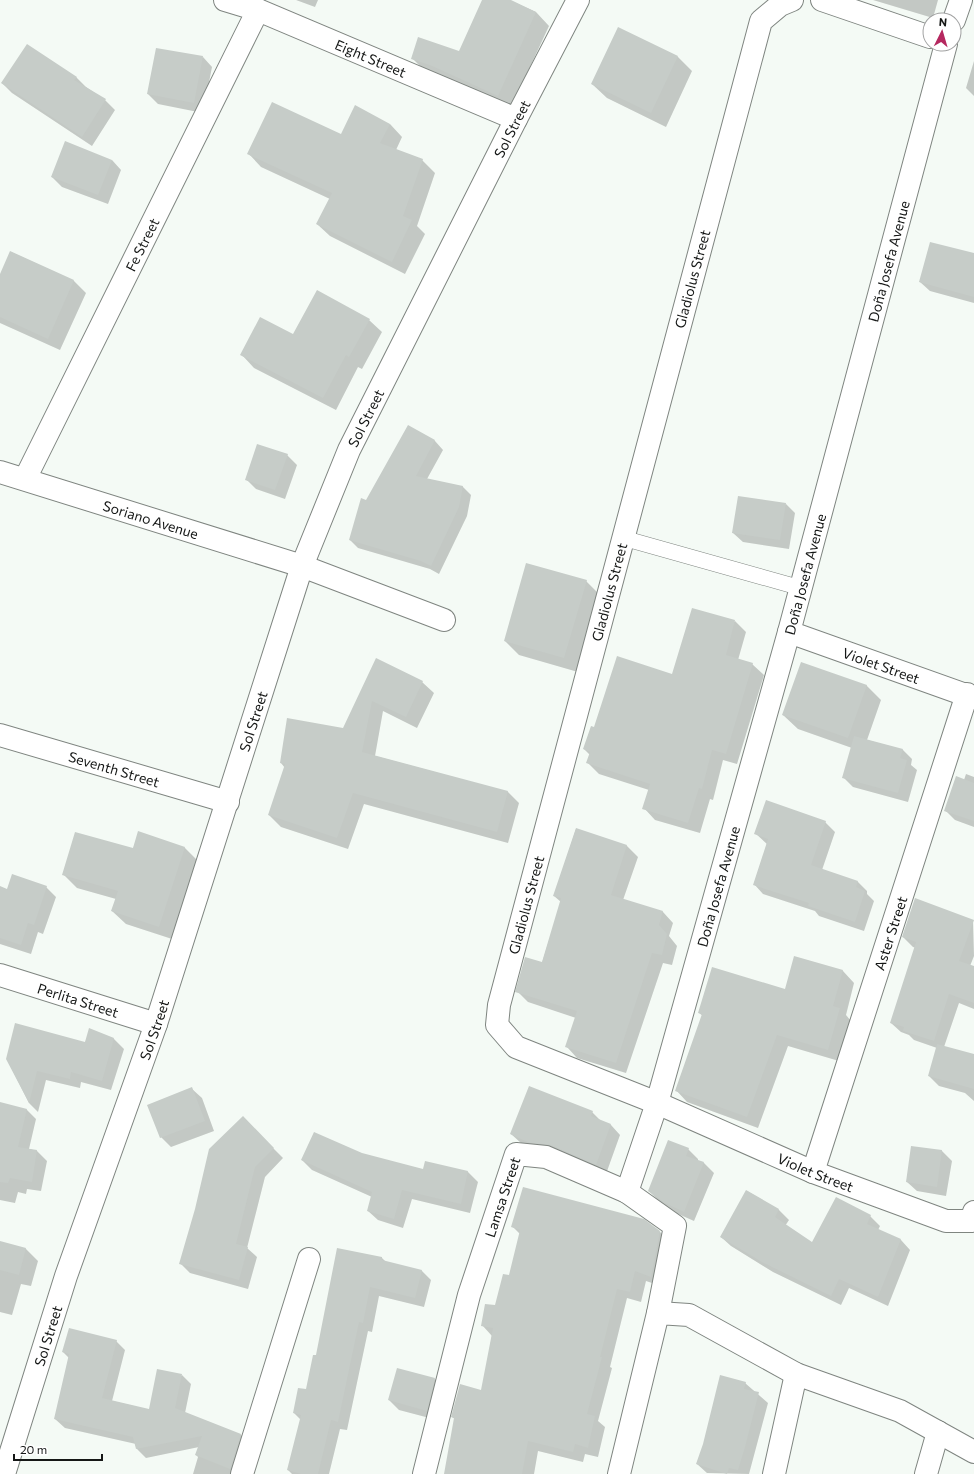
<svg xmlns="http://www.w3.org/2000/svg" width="974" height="1474" font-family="Commissioner,sans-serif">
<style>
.shadow{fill:#0003}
.building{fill:#c6ccc8}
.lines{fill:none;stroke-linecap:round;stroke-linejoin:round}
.service-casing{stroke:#7f8580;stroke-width:16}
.minor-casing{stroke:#7f8580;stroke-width:24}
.tertiary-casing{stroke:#7f8580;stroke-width:24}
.service{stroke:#fff;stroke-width:15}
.minor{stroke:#fff;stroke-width:22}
.tertiary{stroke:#fff;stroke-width:22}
.labels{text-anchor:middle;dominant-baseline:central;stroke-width:3.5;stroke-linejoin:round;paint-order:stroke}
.street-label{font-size:14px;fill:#151716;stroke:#fff}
</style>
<rect width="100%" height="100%" fill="#f4faf5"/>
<path class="shadow" d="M296,0H318L315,7Z
M484,0H509L536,12L549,26L511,108L425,71L412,58L460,52Z
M873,0H938L933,18Z
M618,29L678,57L692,71L666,127L607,98L592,84Z
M203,57L212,67L203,113L158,104L148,94Z
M974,61V96L966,88Z
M76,77L86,87L105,100L115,110L92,146L12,93L2,83Z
M390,124L402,137L396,150L422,160L435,173L417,226L425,234L405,274L330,236L317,224L330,199L261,167L249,154Z
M112,160L121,170L108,204L62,187L52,177Z
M11,252L74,281L86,293L60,350L0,323V276Z
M974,254V303L930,291L920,282Z
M369,320L382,332L362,369L358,367L336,410L254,368L242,355L293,335Z
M409,427L435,441L443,450L427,479L463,487L471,495L467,516L439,574L430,569L358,548L350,540L367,501Z
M287,455L297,465L285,499L256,489L246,479Z
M786,504L795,513L789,549L743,542L733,533Z
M586,581L601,596L578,672L519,655L505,641Z
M735,621L746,632L738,660L752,664L764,675L737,764L723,760L713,800L710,799L700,833L655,820L644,808L649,790L599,774L588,763L590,755L584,749L595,729L673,676Z
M377,660L422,682L434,693L417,728L383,711L375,756L508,792L519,803L508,843L364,804L348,849L281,827L269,815L285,768L281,763L344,729Z
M866,685L881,700L867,740L903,750L912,759L911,765L917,770L908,802L853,787L844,778L852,748L798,729L783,715Z
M966,774L974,777V827L955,820L945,810L964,780Z
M825,822L835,832L822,870L858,882L867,891V894L874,901L864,931L819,916L815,911L763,894L754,884L767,844L755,833Z
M576,829L627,846L638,857L623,900L663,912L673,923L669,936L677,946L672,965L663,963L626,1073L577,1058L567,1047L576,1018L528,1002L517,991L542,963L561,902L554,896Z
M139,833L185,848L198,861L172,939L126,924L112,911L116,899L77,888L64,875L133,849Z
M0,887L8,890L46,887L56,897L43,934L38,932L31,954L0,944Z
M973,921L974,956L970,966L974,967V1009L959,1003L944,1047L974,1055V1101L965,1093L939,1086L929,1076L937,1048L914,1040L909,1035L901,1032L891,1023L916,948L913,947L903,937Z
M795,957L843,971L854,983L846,1015L851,1021L839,1061L788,1046L758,1128L687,1102L676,1090L703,1016L699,1013L786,990Z
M90,1030L114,1039L124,1049L111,1090L81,1082L80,1088L46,1080L38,1112L29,1103L7,1059L85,1043Z
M192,1089L202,1098L214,1131L171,1147L161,1137Z
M0,1103L27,1110L36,1119L29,1149L37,1151L47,1161L41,1191L27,1189L26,1194L18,1192L15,1203L0,1200Z
M592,1112L601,1121L611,1125L620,1135L606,1174L541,1152L521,1143L511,1134Z
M243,1118L283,1158L265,1177L247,1248L257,1257L248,1289L190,1273L180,1263L196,1209Z
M912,1147L942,1151L952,1161L946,1196L917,1191L907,1182Z
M688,1149L698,1159V1161L704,1163L714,1173L694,1221L676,1213L659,1201L649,1191Z
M362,1154L424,1170L468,1172L478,1182L470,1213L412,1199L403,1228L378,1220L368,1211L372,1197L312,1170L302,1160Z
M747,1191L779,1210L789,1220L785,1226L812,1244L870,1216L880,1226L878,1230L901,1240L910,1250L888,1306L849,1288L841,1305L773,1272L731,1246L721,1237Z
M513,1227L660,1232L670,1242L661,1286L646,1281L641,1302L627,1298L610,1367L612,1368L598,1421L605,1427L598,1457L585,1454L583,1462L538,1451L534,1474H446L455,1419L452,1417L482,1391L492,1336L482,1325L496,1307L510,1276L520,1234Z
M0,1242L26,1249L38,1261L31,1286L21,1284L12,1315L0,1312Z
M382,1258L386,1262L422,1271L431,1280L424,1307L379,1296L372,1332L368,1331L347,1430L340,1429L329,1474H292L288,1470L301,1420L294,1413L307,1390L317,1357Z
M116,1341L125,1350L112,1401L150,1410L182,1375L191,1384L185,1413L241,1435L250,1444L241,1474H193L198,1457L196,1455L199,1447L146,1458L137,1449L136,1444L65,1428L55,1419L69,1358L63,1352Z
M435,1379L445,1388L437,1420L399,1410L389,1400Z
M745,1383L768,1403L749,1474L707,1473L697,1464Z"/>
<path class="building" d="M482,0H511L536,12L498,96L430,65L411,59L418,37L459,51Z
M618,27L678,56L651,113L591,84Z
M27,44L77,77L74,80L106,99L82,137L1,83Z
M156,48L203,56L194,103L147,94Z
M272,102L341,134L355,105L390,124L380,143L423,159L403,216L412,220L392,262L316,224L332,193L247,154Z
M65,141L112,160L98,195L51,177Z
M930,242L974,253V297L919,282Z
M10,251L74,280L48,339L0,317V274Z
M317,290L370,319L349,357L346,355L323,398L240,355L260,317L293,334Z
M408,425L435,440L416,476L463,486L459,507L431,566L421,561L349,540L361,498L366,500Z
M257,444L288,454L275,490L245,480Z
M738,496L786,503L780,540L732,533Z
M526,563L587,580L564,658L504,641Z
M692,608L735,620L726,655L753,663L726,754L712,750L702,789L699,788L688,823L642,809L650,784L586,763L590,752L583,749L591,726L594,727L617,656L672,674Z
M376,658L423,681L406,717L372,701L362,752L508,791L497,832L353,793L337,838L268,815L285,764L280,763L287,718L343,728Z
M801,662L867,685L848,738L782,715Z
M854,736L903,749L900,758L907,760L898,793L842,778Z
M956,776L974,783V821L944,811Z
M766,800L826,821L811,865L858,881L856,887L865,891L855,922L808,906L809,903L753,885L768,839L754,834Z
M576,828L627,845L611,895L663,911L659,925L667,934L662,955L652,953L616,1063L565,1047L577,1011L515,992L525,957L542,962L561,898L553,896Z
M138,831L185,847L159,927L111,911L118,891L62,875L75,832L133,848Z
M12,874L47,886L34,925L28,923L21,945L0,938V886L7,889Z
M915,898L974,920L959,961L974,966V1003L949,994L934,1041L903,1031L904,1027L890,1023L916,942L902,937Z
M794,956L843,970L833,1006L840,1008L828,1050L777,1035L747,1117L675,1091L702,1014L698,1013L712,967L785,989Z
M15,1023L85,1042L89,1028L114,1038L102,1081L71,1072L70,1079L37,1071L29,1103L6,1059Z
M937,1044L974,1054V1089L928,1076Z
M529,1086L593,1111L591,1116L611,1124L596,1165L551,1145L530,1143L510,1134Z
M192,1087L205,1121L160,1138L147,1105Z
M0,1102L27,1109L18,1147L37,1150L32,1182L10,1178L8,1183L0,1182Z
M243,1116L274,1148L255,1167L236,1244L248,1247L239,1280L179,1264L195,1209L209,1149Z
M314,1132L362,1153L423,1169L425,1161L468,1171L461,1204L402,1190L394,1219L367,1211L372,1192L301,1160Z
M668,1140L689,1148L686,1156L704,1162L684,1212L665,1203L648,1191Z
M911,1146L942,1150L937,1187L906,1182Z
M523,1187L644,1219L660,1231L651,1277L635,1271L630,1292L617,1289L600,1357H602L587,1414L595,1416L588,1448L575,1444L573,1452L528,1441L522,1474H444L454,1418L451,1417L460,1384L481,1390L493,1328L481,1326L485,1304L495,1305L503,1274L509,1275L520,1230L511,1227Z
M746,1190L779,1209L775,1217L812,1242L836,1197L871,1215L867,1224L901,1239L878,1297L839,1279L831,1296L762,1262L720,1237Z
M0,1241L26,1248L19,1275L0,1270Z
M337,1248L382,1257V1260L422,1270L415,1298L370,1287L363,1323L359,1322L338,1422L331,1420L318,1474H301L287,1470L301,1415L293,1413L298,1388L306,1389L313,1355H316Z
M69,1328L117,1340L102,1398L149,1409L157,1369L182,1374L175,1408L241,1434L230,1469L195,1455L202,1436L136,1449L133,1437L54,1419L69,1354L62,1352Z
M397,1368L435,1378L427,1411L388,1400Z
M720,1375L746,1382L744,1389L759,1392L745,1447L738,1470L729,1468L727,1474L696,1464L703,1444Z"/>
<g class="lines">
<g class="service-casing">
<path id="service" d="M623,538L801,588"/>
</g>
<g class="minor-casing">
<g id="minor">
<path id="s1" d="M225,0L258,10L516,119"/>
<path id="s2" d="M792,0L780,5L761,21L499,1005L497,1025L516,1047L657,1103L813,1172L946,1221H971L974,1212"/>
<path d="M822,0L930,37"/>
<path d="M954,20L961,0"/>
<path id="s3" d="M25,479L258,10"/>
<path d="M302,566L444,620"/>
<path id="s4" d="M789,632L974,698"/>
<path id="s5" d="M0,735L228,802"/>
<path id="s6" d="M0,975L156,1024"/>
<path id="s7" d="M813,1172L967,694"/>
<path id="s8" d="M627,1192L657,1103L789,632L946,44"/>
<path d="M242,1474L309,1259"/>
<path id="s9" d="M424,1474L469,1295L516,1154L546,1157L627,1192L675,1226L658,1313"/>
<path d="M619,1474L658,1313L689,1315L796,1374L900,1411L974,1452"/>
<path d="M774,1474L796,1374"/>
<path d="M926,1474L938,1432"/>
</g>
</g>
<g class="tertiary-casing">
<g id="tertiary">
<path id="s10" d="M0,472L302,566"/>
<path id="s11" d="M4,1474L66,1276L156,1024L302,566L349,450L516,119L578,0"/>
</g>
</g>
<use href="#service" class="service"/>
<use href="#minor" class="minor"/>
<use href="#tertiary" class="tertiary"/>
</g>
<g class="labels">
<g class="street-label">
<text stroke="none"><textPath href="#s1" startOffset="157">Eight Street</textPath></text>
<text stroke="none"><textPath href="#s11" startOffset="1441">Sol Street</textPath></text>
<text stroke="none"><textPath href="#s3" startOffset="262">Fe Street</textPath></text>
<text stroke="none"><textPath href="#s8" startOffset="967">Doña Josefa Avenue</textPath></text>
<text transform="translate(692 279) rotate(-75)">Gladiolus Street</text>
<text stroke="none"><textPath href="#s11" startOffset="1117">Sol Street</textPath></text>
<text stroke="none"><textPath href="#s10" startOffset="158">Soriano Avenue</textPath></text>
<text stroke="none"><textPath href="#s8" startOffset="643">Doña Josefa Avenue</textPath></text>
<text transform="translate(609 592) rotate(-75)">Gladiolus Street</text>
<text stroke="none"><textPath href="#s4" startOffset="98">Violet Street</textPath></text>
<text stroke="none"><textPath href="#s11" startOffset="793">Sol Street</textPath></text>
<text stroke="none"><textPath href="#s5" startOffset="119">Seventh Street</textPath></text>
<text stroke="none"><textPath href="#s8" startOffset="319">Doña Josefa Avenue</textPath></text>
<text transform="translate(526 905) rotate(-75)">Gladiolus Street</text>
<text stroke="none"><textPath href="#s7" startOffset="251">Aster Street</textPath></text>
<text stroke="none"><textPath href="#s6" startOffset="82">Perlita Street</textPath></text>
<text stroke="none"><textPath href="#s11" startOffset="469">Sol Street</textPath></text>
<text stroke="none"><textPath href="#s2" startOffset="1430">Violet Street</textPath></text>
<text stroke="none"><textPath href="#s9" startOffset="288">Lamsa Street</textPath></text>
<text stroke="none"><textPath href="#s11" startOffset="145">Sol Street</textPath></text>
</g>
</g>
<g transform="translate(942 32) rotate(5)"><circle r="19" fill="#ffffff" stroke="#a1a2a2"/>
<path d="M0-3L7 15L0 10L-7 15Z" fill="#b5285f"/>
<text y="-6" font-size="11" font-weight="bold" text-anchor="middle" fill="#151716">N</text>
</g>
<path d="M14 1454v6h88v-6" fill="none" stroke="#151716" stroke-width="2"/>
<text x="20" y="1454" font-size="12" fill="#151716" stroke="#ffffff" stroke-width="3" paint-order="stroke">20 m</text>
</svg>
